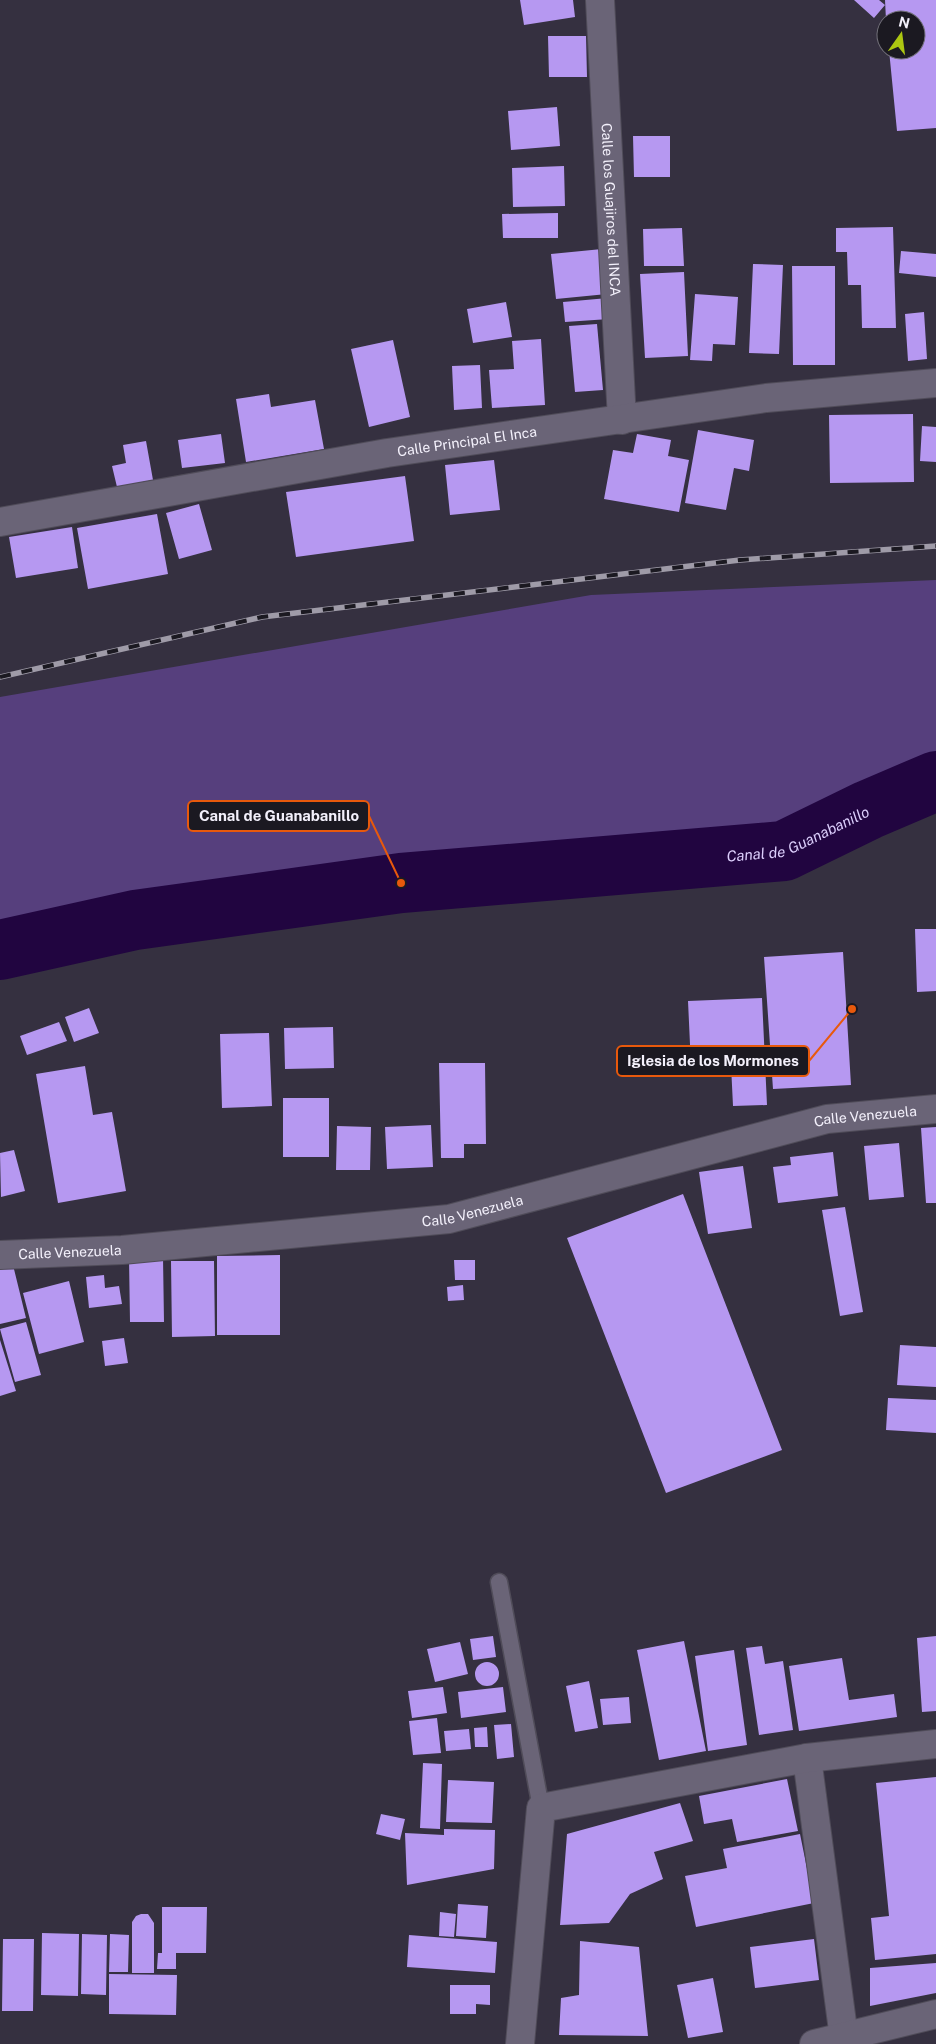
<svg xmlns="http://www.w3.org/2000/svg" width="936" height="2044" font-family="'Public Sans',sans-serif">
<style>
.green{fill:#563f7d}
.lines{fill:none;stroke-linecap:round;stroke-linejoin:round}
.river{stroke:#210540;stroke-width:60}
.building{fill:#b698f1}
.lane-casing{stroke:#504c59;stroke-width:19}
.street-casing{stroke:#504c59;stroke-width:30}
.lane{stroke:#6a6477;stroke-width:16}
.street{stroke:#6a6477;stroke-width:28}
.rail-casing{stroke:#9f9ba8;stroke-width:5.5}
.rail{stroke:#1b1921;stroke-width:4;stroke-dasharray:11;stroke-linecap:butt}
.labels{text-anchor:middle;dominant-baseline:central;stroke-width:5;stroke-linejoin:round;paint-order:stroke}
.street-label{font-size:14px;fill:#f3f0fb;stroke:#1b1921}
.water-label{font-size:15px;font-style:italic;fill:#dbcefb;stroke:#1b1921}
.leader{fill:none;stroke:#e8590c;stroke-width:2}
.callout-dot{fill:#e8590c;stroke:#1b1921;stroke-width:2}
.callout{fill:#1b1921;stroke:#e8590c;stroke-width:2}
.callout-label{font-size:15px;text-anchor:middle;font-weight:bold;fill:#f3f0fb}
</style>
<rect width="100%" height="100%" fill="#353040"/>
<path class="green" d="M936,580V787L784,851L401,883L0,950V697L591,595Z"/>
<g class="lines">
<path class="river" id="s1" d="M0,950L135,920L401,883L784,851L868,810L936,781"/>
</g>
<path class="building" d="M520,0H573L575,17L524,25Z
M854,0H879L885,5L874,18Z
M885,0H936V128L897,131L889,50H916V20H886Z
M548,36H586L587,77H549Z
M557,107L560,146L511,150L508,111Z
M633,136H670V177H634Z
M564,166L565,206L513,207L512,168Z
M558,213V238H503L502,214Z
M893,227L896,328H862L861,285H848L847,252H836V228Z
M682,228L684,266H644L643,229Z
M602,249L607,294L556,299L551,254Z
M901,251L936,254V277L899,273Z
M753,264L783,265L779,354L749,353Z
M792,266H835V365H793Z
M684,272L688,356L645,358L640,274Z
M695,294L738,297L735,345L713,344L712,361L690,360Z
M608,298L609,319L565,322L563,302Z
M506,302L512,337L473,343L467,309Z
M924,312L927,359L908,361L905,314Z
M597,324L603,390L575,392L569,326Z
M541,339L545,405L492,408L489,370L514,369L512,341Z
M393,340L410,417L369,427L351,349Z
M480,365L482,408L454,410L452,366Z
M269,394L271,407L315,400L324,449L246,462L236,399Z
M913,414L914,482L830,483L829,415Z
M922,426L936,427V462L920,461Z
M698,430L754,440L749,471L734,468L726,510L685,503Z
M221,434L225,463L182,468L178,440Z
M637,434L671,440L668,456L689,460L679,512L604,499L613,450L633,453Z
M146,441L153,480L117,487L112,466L126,463L123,445Z
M494,460L500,510L450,515L445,465Z
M405,476L414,541L296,557L286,492Z
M199,504L212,550L179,559L166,513Z
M157,514L168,574L88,589L77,528Z
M72,527L78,568L16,578L9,537Z
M915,929H936V991L917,992Z
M843,952L851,1085L773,1089L764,957Z
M762,998L767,1105L733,1106L731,1065L691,1066L688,1001Z
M89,1008L99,1033L74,1042L65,1017Z
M59,1022L67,1041L27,1055L20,1036Z
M333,1027L334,1068L285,1069L284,1028Z
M269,1033L272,1106L222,1108L220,1034Z
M439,1063H485L486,1144H464V1158H441Z
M85,1066L93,1115L112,1112L126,1191L58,1203L36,1074Z
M283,1098H329V1157H283Z
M431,1125L433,1167L387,1169L385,1127Z
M337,1126L371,1127L370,1170H336Z
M936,1127V1203H926L921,1128Z
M899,1143L904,1197L869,1200L864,1146Z
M14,1150L25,1191L1,1197L0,1153Z
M833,1152L838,1196L778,1203L773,1167L791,1165L790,1157Z
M743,1166L752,1228L708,1234L699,1172Z
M683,1194L782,1450L666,1493L567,1238Z
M845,1207L863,1312L840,1316L822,1210Z
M280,1255V1335H217V1256Z
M129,1257H163L164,1322H130Z
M454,1260H475V1280H455Z
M171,1261H214L215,1336L172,1337Z
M13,1265L26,1318L0,1324V1268Z
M104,1275L105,1288L119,1286L122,1304L89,1308L86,1277Z
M69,1281L84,1342L39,1354L23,1293Z
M463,1285L464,1300L448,1301L447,1287Z
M26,1322L41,1375L15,1382L0,1329Z
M124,1338L128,1363L105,1366L102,1341Z
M0,1340L16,1391L0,1396Z
M900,1345L936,1347V1387L897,1385Z
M888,1398L936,1400V1433L886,1430Z
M493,1636L496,1657L473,1660L470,1639Z
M936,1636V1711L922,1712L917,1638Z
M684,1641L706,1751L659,1760L637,1650Z
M460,1642L468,1674L435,1682L427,1649Z
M762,1646L765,1664L783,1661L793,1730L759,1735L746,1648Z
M734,1650L747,1745L708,1751L695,1656Z
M842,1658L849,1700L894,1694L897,1717L799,1731L789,1666Z
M475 1674a12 12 0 1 1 24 0a12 12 0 1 1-24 0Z
M589,1681L598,1728L575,1732L566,1686Z
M443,1687L447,1713L412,1718L408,1691Z
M503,1687L506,1712L461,1718L458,1692Z
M629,1697L631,1723L603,1725L600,1699Z
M437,1718L441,1753L413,1755L409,1721Z
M511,1724L514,1757L497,1759L494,1725Z
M487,1727L488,1747H475L474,1728Z
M469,1729L471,1749L446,1751L444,1731Z
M423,1763L442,1764L440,1829L420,1828Z
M936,1777V1954L875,1960L871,1918L889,1916L876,1783Z
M787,1779L798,1831L737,1842L732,1819L704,1824L699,1796Z
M448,1780L494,1782L492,1823L446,1822Z
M680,1803L693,1841L654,1852L663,1879L630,1894L609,1923L560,1925L567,1834Z
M381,1814L405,1819L400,1840L376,1834Z
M444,1829L495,1830L494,1869L407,1885L405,1833L444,1835Z
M800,1834L814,1903L696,1927L685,1876L727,1868L723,1849Z
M458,1904L488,1906L486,1938L456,1936Z
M162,1907H207L206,1953H176V1969H157L158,1953H162Z
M440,1912L456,1914L454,1937L439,1936Z
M141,1914H148L154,1923V1973H132V1922L136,1916Z
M42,1933L79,1934L78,1996L41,1995Z
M82,1934L107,1935L106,1995L81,1994Z
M110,1934L129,1935L128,1972H109Z
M409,1935L497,1942L495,1973L407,1967Z
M3,1939H34L33,2011H2Z
M814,1939L819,1980L755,1988L750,1947Z
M580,1941L639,1947L648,2036L559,2035L561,1998L579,1995Z
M936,1963V1993L870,2006V1968Z
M109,1974L177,1975L176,2015L109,2014Z
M713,1978L723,2032L688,2038L677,1985Z
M450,1985H490V2005L476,2004V2014H450Z"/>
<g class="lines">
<g class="lane-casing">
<path id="lane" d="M499,1582L541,1808"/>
</g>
<g class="street-casing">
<g id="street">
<path id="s2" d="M600,0L622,420"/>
<path id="s3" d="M0,522L387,453L766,398L936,383"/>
<path id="s4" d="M0,1255L122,1250L449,1219L827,1119L936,1109"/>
<path d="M807,1758L844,2038"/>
<path d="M520,2044L541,1808L807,1758L936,1744"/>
<path d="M814,2044L936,2014"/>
</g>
</g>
<use href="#lane" class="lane"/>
<use href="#street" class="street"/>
<g class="rail-casing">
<path id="rail" d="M0,677L262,617L740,560L936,546"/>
</g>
<use href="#rail" class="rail"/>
</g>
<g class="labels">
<g class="street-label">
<text stroke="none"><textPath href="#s2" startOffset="210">Calle los Guajiros del INCA</textPath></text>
<text stroke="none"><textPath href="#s3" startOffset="474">Calle Principal El Inca</textPath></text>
<text stroke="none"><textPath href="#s4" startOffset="880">Calle Venezuela</textPath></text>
<text stroke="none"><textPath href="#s4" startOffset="475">Calle Venezuela</textPath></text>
<text stroke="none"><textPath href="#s4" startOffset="70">Calle Venezuela</textPath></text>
</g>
<g class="water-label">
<text stroke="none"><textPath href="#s1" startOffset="809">Canal de Guanabanillo</textPath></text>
</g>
</g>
<path class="leader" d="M401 883L369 816M852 1009L809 1061"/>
<g class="callout-dot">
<circle cx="401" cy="883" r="5"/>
<circle cx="852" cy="1009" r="5"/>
</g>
<g class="callout">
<rect x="188" y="801" width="181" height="30" rx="5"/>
<rect x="617" y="1046" width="192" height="30" rx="5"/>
</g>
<g class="callout-label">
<text x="279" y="821">Canal de Guanabanillo</text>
<text x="713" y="1066">Iglesia de los Mormones</text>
</g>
<g transform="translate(901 35) rotate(14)"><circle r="24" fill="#1b1921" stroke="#716f78"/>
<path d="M0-4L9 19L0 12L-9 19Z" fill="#acc611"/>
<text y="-8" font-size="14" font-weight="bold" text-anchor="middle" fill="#f3f0fb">N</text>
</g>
</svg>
